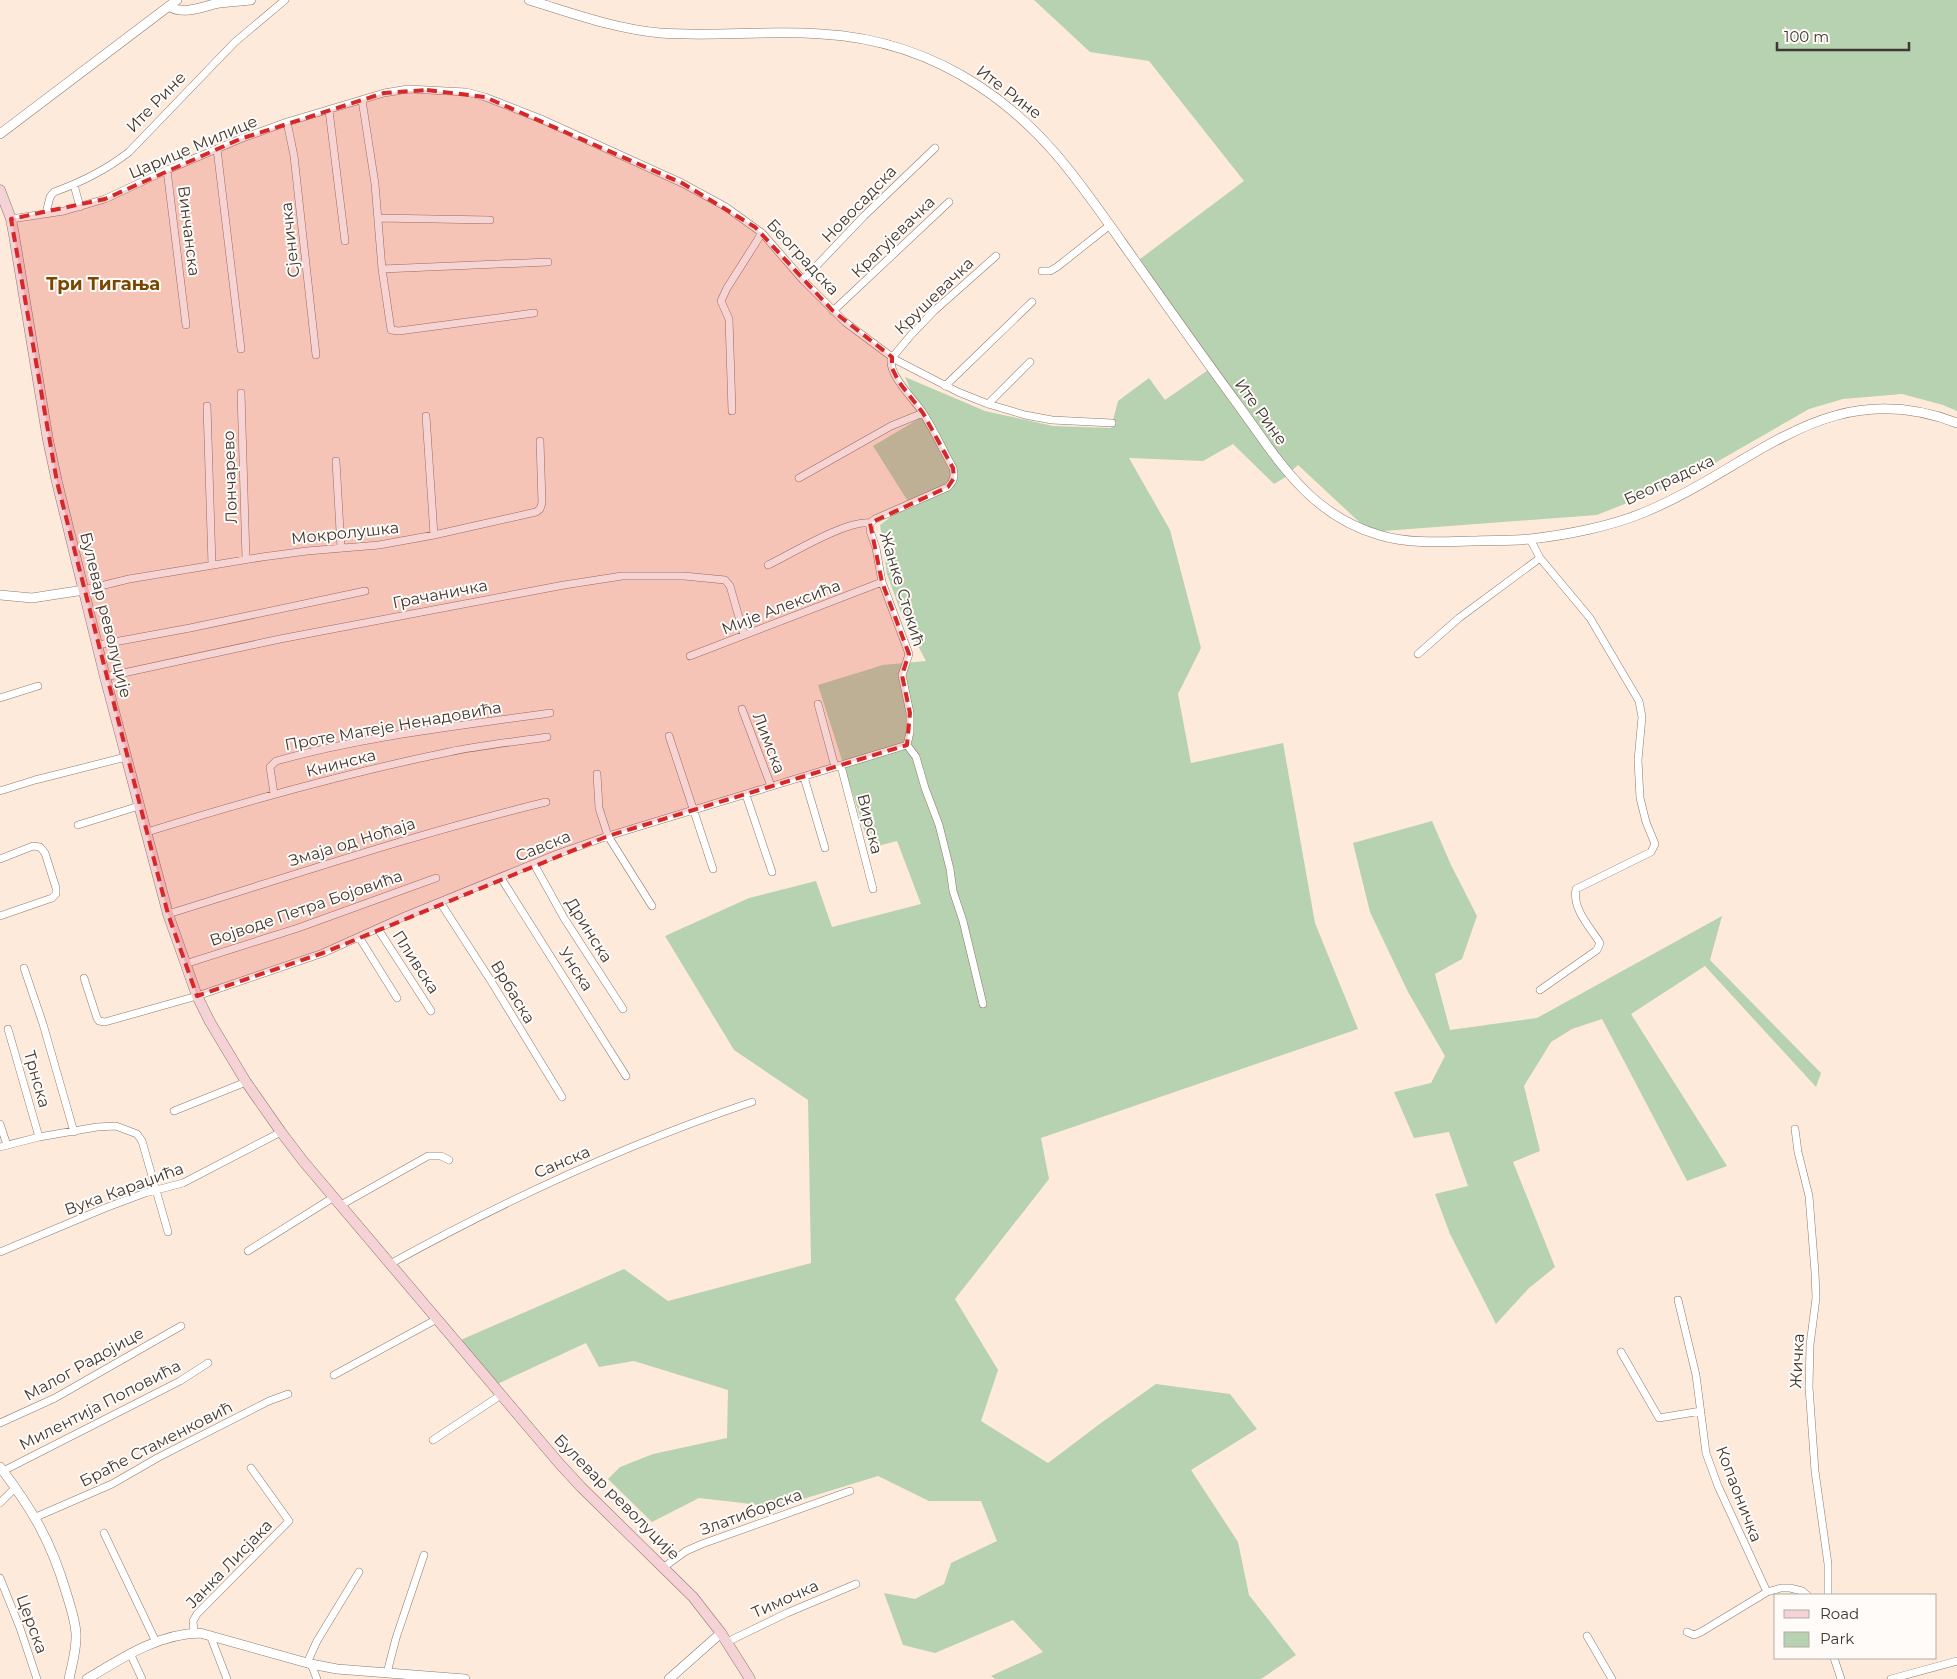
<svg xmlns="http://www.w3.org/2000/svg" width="1957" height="1679" font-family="Montserrat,sans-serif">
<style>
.green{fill:#b7d2b0}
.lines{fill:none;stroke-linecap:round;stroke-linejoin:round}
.minor-casing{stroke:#8c7a6d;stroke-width:8}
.tertiary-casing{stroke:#8c7a6d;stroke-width:10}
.secondary-casing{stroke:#8c7a6d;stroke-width:11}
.minor{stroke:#fff;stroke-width:7}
.tertiary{stroke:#fff;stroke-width:9}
.secondary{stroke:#f4d2d5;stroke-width:10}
.marked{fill:#d62828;fill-opacity:0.2;stroke:#d62828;stroke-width:4;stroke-dasharray:10 6;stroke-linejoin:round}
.labels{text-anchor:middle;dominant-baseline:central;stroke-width:4;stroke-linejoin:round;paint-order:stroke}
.street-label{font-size:16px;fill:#3f3731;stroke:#fffbf8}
.neighbourhood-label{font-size:18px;font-weight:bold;fill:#794700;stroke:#fffbf8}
</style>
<rect width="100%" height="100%" fill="#feeadb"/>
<path class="green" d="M1034,0H1957V411L1943,405L1902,394L1843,399L1809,409L1687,479L1597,515L1370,532L1298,465L1284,478L1274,484L1233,444L1203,461L1129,458L1170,530L1201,648L1178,694L1191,763L1283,743L1315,923L1358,1029L1041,1138L1049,1179L955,1299L998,1370L981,1421L1048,1463L1101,1423L1156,1384L1230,1394L1257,1429L1191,1470L1238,1542L1249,1595L1296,1655L1261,1679H995L991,1676L1043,1652L1013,1620L935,1653L903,1645L884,1593L915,1599L944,1584L951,1563L997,1541L981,1501H929L878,1476L777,1507L699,1498L652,1522L608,1479L620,1467L653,1454L727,1438L728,1390L634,1361L599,1367L586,1343L493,1386L456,1342L624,1269L668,1301L811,1263L808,1100L734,1050L665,936L749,898L816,881L832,927L921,904L897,841L870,848L818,685L883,665L926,661L901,613L887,574L880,525L909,503L873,446L922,417L905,377L985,411L1053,426L1111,428L1118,401L1149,378L1165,400L1211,368L1136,262L1244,181L1149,61L1090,52Z
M1432,821L1451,865L1477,916L1462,959L1435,974L1450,1030L1537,1018L1722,916L1710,960L1821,1073L1816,1087L1705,966L1631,1014L1727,1166L1687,1181L1602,1019L1572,1029L1551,1042L1524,1086L1540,1151L1513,1162L1555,1267L1528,1289L1496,1324L1450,1234L1435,1194L1468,1186L1449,1132L1414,1138L1394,1092L1431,1083L1445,1056L1408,992L1370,912L1353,843Z"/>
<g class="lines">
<g class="minor-casing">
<path id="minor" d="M362,100L375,184L382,269L391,330L399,331L534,313
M329,110L345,241
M287,122L294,156L316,355
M217,149L241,349
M167,170L186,325
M74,185L80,207
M46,213L50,197L54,192C82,182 106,170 129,152L235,42L285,0
M378,218L490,220
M11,219L64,211L105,199L167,170L240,139L287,122L384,93L408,89L466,92L485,97L541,119L682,183L726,207L762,233L803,280L845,322L896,360L958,392L988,404L1025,415L1052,420L1112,423
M382,269L548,262
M1042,271H1050L1057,267L1110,225
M803,280L864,216L935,148
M833,311L949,202
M945,386L1032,302
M241,393L246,559
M988,404L1030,362
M207,406L212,565
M732,411L729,319L721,301L727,288L762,233
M426,416L434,535
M336,461L341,548
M799,478L891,426L923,413
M1530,539L1540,558L1590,618L1639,701L1642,717L1638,760L1640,798L1646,822L1655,844L1651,852L1576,889C1572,909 1590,927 1600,943L1597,950L1540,990
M768,565C791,554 846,520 870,523
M84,590L129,579L262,557L307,551L379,545L434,535L536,512L540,509L542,503L540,441
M98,645L190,628L365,591
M1418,654L1459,618L1540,558
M690,656L882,582
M105,677L280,639L564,585L622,576H684L725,580L730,586L744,635
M0,698L38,686
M818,704L835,767
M742,709L771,786
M669,736L713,869
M841,766L873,889
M597,774L599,808L608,836L652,906
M804,777L825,848
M0,791L35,780L126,757
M274,794L270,767L276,761C365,736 459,726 550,713
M746,795L772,872
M78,825L139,806
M147,832C246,801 347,773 449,752C481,745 514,742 547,737
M0,859L33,846L40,847L45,853L56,888V894L52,898L0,916
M534,864L564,918L623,1009
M501,878L626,1076
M440,902L491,981L562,1097
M168,914C294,875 418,833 546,802
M378,929L431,1011
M359,937L397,998
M185,964L298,928L436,878
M24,968L43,1024L74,1132
M84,978L97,1018L99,1021L105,1022L197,996L323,953L405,916L557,854L608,836L907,745
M983,1004L963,921L953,891L950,869L939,825L925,788L916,757L907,745L910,732V713L902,675L909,654L882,582L876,548L870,531V523L875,519L948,487C954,481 955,476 953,468C943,450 934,430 923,413C914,399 889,376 891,359L911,335L934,311L996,256
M8,1029L39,1137
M174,1111L246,1082
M0,1124L7,1145
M1795,1129L1798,1152L1809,1196L1815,1272L1816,1298L1810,1345L1809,1387L1815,1471L1828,1564V1595
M0,1147L39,1137L97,1127L116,1126L137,1134L142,1141L168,1232
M341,1205L428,1156H441L449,1160
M248,1251L334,1197
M0,1252L105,1208L145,1193L183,1183L281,1132
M390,1264C506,1200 626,1144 752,1102
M1678,1300L1696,1375L1706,1453L1718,1486L1767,1592
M1621,1352L1659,1418L1701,1411
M334,1375L437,1319
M0,1423L55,1398L181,1326
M433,1440L501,1395
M3,1471L180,1381L208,1363
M0,1503L15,1488
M36,1517L112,1484L159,1457L269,1401L288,1394
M104,1533L156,1642
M664,1567L686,1551L702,1544L850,1491
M0,1578L20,1628L37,1679
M1687,1632L1694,1635L1701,1632L1767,1592L1781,1588H1790L1802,1591L1807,1595
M194,1633L193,1621L197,1614L289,1521L251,1468
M210,1635L227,1679
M1587,1636L1612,1679
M727,1642L787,1613L856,1584
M130,1653L142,1679
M1834,1658L1841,1679
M307,1663L317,1641L359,1572
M311,1664L317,1679
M387,1673L396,1638L424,1555
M1891,1679L1957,1661"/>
</g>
<g class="tertiary-casing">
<path id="tertiary" d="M529,0C572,13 615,29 660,33C713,37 767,30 821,34C877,37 932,55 979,86C1043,128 1078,180 1121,241C1160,296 1199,352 1239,406C1278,460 1310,515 1379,535C1408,544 1441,542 1471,541C1491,540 1511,541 1530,539C1567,535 1612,526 1645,512C1756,466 1827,373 1957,423
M169,6C184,16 203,6 219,3C229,2 240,1 251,0
M0,134L177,0
M0,595L32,598L84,590
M0,1467C32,1509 51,1541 66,1592C70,1605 75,1619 76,1633C77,1649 72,1664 69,1679
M87,1679C122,1658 157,1634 200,1633L311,1664L337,1669L465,1679
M669,1679L721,1633"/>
</g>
<g class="secondary-casing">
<path id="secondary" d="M0,190L11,219L14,235L48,440L57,482L105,677L168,914L197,996L210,1022L246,1082L281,1132L303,1161L558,1462L581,1487L693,1597L721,1633L750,1679"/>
</g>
<use href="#minor" class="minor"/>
<use href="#tertiary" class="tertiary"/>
<use href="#secondary" class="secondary"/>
</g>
<path class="marked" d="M427,90L485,97L682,183L755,227L833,311L892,357V368L899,382L923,413L953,468L954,478L948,487L870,523L882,582L909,654L902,675L910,713L907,745L608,836L323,953L197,996L168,914L57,482L11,219L105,199L240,139L384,93Z"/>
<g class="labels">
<g class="street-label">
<text transform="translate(1009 92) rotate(37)">Ите Рине</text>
<text transform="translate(156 102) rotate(-46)">Ите Рине</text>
<text transform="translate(193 147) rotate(-23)">Царице Милице</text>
<text transform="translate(859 204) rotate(-46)">Новосадска</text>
<text transform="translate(189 231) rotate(83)">Винчанска</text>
<text transform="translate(893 237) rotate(-44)">Крагујевачка</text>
<text transform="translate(290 240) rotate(-96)">Сјеничка</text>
<text transform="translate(803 257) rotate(47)">Београдска</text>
<text transform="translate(934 296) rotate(-44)">Крушевачка</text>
<text transform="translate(1261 412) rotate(54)">Ите Рине</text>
<text transform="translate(230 477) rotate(-92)">Лончарево</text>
<text transform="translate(1669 480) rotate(-25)">Београдска</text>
<text transform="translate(345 533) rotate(-6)">Мокролушка</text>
<text transform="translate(902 589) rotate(73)">Жанке Стокић</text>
<text transform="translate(440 594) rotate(-11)">Грачаничка</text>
<text transform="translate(781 607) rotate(-21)">Мије Алексића</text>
<text transform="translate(106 615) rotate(76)">Булевар револуције</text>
<text transform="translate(393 726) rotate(-10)">Проте Матеје Ненадовића</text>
<text transform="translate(769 743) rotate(69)">Лимска</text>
<text transform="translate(341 763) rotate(-14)">Книнска</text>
<text transform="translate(870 824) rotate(76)">Вирска</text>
<text transform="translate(352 842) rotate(-17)">Змаја од Ноћаја</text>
<text transform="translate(543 846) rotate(-22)">Савска</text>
<text transform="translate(306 908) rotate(-19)">Војводе Петра Бојовића</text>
<text transform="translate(589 930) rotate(58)">Дринска</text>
<text transform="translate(416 962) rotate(57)">Пливска</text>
<text transform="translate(576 969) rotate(57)">Унска</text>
<text transform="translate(513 992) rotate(59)">Врбаска</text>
<text transform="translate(37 1079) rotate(74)">Трнска</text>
<text transform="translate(562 1162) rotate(-23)">Санска</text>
<text transform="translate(124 1189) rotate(-20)">Вука Караџића</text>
<text transform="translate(1797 1361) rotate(-87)">Жичка</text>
<text transform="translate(84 1364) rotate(-29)">Малог Радојице</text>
<text transform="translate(100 1405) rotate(-27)">Милентија Поповића</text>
<text transform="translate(156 1444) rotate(-27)">Браће Стаменковић</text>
<text transform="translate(1739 1494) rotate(69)">Копаоничка</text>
<text transform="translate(617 1497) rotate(45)">Булевар револуције</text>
<text transform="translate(751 1512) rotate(-20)">Златиборска</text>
<text transform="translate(229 1564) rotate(-46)">Јанка Лисјака</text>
<text transform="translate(785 1599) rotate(-24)">Тимочка</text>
<text transform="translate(32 1624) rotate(70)">Церска</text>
</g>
<g class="neighbourhood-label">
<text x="103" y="284">Три Тигања</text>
</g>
</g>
<rect x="1774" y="1594" width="162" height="65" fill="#fffbf8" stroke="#b2ada8"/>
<rect x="1784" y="1610" width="25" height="8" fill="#f4d2d5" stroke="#b2ada8"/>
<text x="1820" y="1619" font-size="15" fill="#3f3731">Road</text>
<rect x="1784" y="1632" width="25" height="15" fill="#b7d2b0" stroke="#b2ada8"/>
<text x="1820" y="1644" font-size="15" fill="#3f3731">Park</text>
<path d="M1777 42v8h132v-8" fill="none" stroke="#3f3731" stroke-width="2.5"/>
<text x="1784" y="42" font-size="15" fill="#3f3731" stroke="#fffbf8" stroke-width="4" paint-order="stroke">100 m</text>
</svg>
